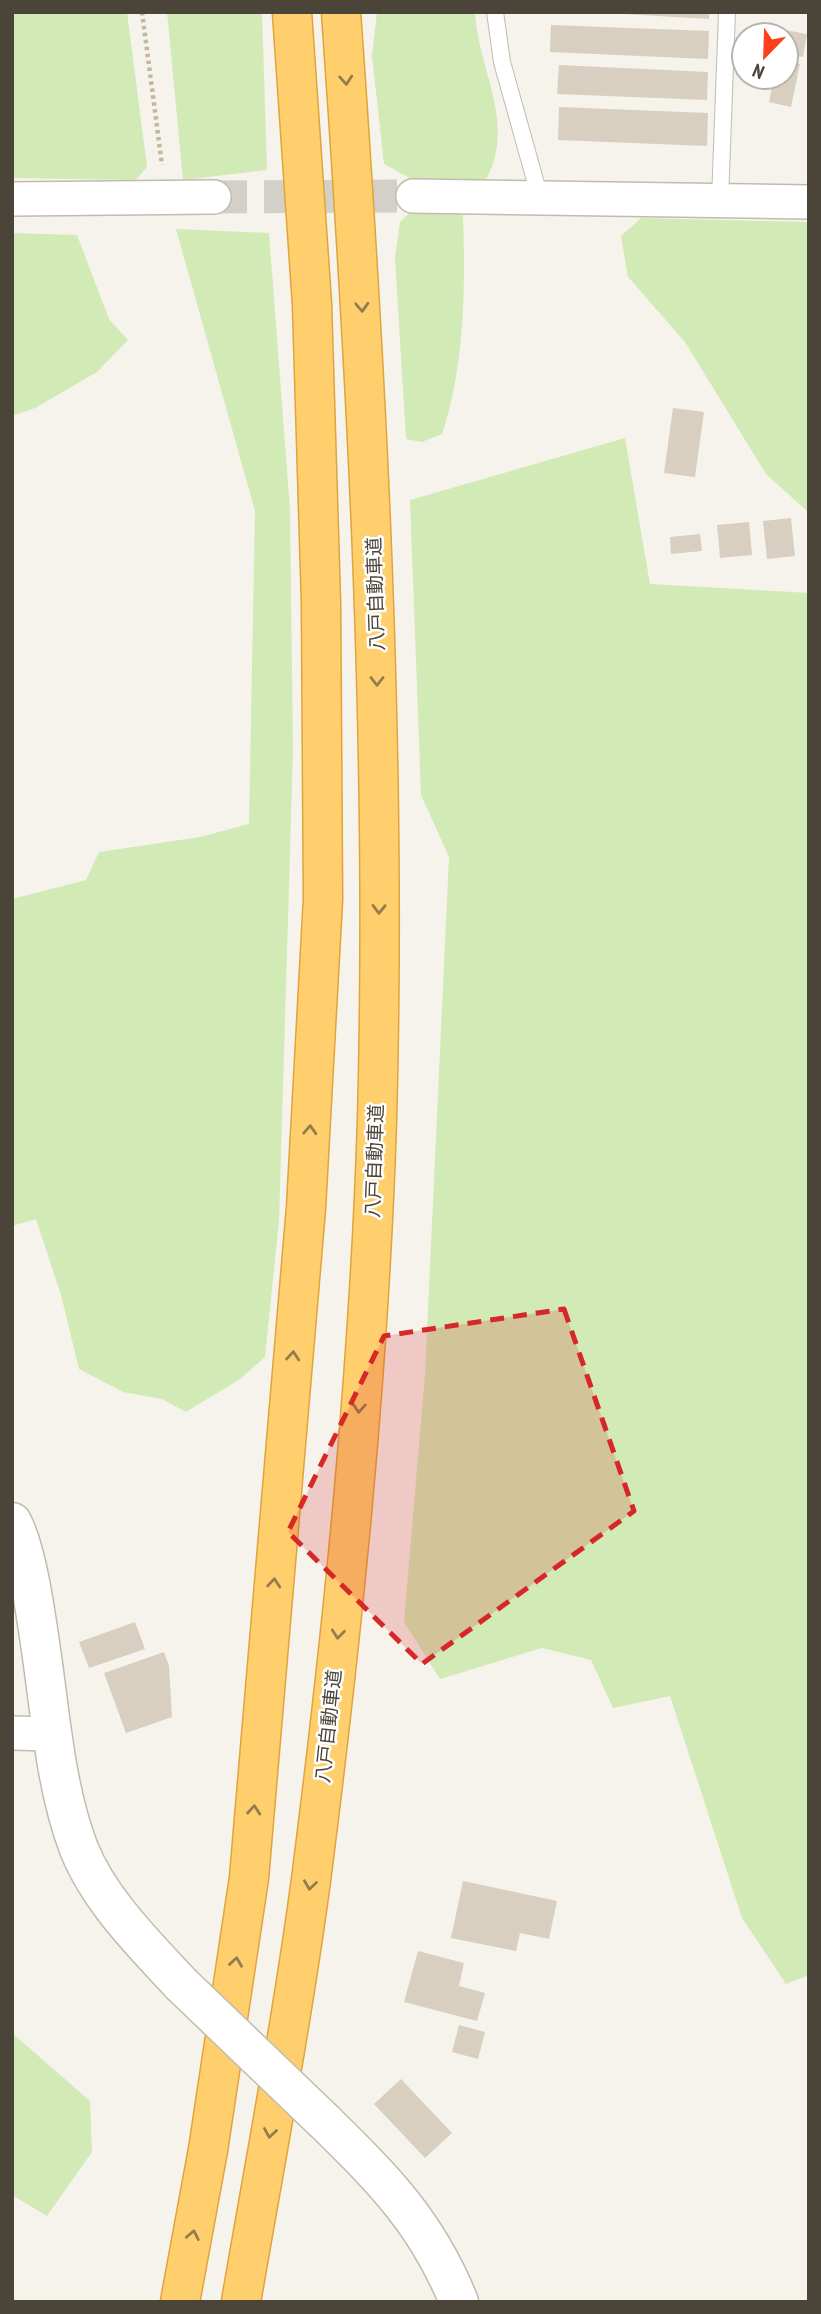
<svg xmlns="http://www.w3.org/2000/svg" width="821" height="2314" font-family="'PT Sans Narrow','Noto Sans JP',sans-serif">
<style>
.green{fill:#d2eab5}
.building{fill:#d8cfc1}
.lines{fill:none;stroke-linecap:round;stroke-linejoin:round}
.minor-tunnel{stroke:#d4d0c8;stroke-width:33;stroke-dasharray:33 17;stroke-linecap:butt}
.service-casing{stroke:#c2bbae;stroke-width:18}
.minor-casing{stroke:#c2bbae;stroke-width:36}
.tertiary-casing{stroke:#c2bbae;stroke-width:41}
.motorway-casing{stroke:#e0a43c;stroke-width:41}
.path{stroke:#c4b79f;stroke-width:4.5;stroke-dasharray:3.5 3.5;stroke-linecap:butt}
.service{stroke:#fff;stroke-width:16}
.minor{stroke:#fff;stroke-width:33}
.tertiary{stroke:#fff;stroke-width:38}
.motorway{stroke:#ffcf6e;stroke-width:38}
.tertiary-bridge-casing{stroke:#c2bbae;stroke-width:41;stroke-linecap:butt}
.tertiary-bridge{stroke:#fff;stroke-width:38}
.oneway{stroke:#937c4e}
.marked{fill:#d62828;fill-opacity:0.2;stroke:#d62828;stroke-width:5;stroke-dasharray:14 9;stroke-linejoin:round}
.labels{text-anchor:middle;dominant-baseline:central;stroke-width:5;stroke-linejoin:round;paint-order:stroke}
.street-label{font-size:19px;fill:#4b4439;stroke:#fff}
</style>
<rect width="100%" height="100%" fill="#f6f3ec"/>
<path class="green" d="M12,12H127L147,167L136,180L12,178Z
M167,12H262L267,170L183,180Z
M377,12H475C478,71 516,119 487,178L462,185C465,265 468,358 442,434L422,442L406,439L395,258L400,222L412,210L411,179L384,164L372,56Z
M641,218L809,222V513L766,474L685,342L628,277L621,236Z
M176,229L269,233L290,509L293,751L279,1221L265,1357L240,1379L186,1412L162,1399L123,1392L79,1369L61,1295L36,1219L12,1226V899L86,880L99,852L200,837L249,824L255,511Z
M12,233L77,235L109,319L128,340L97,372L35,408L12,416Z
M625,438L650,584L809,593V1975L786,1984L742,1918L670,1696L613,1708L591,1660L542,1648L440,1679L404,1622L425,1374L449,857L421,795L410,500Z
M12,2033L90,2101L92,2152L47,2216L12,2195Z"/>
<path class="building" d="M590,12H709V19Z
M551,25L709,31L708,59L550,52Z
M774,28L807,34L803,57L786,55V35H773Z
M786,62L800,64L791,107L769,102L774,77H786Z
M559,65L708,72L707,100L557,94Z
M559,107L708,113L707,146L558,140Z
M673,408L704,412L695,477L664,473Z
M791,518L795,556L767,559L763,521Z
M749,522L752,555L720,558L717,525Z
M700,534L702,551L671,554L670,537Z
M135,1622L145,1649L89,1668L79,1642Z
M164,1652L169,1666L172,1717L126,1733L104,1673Z
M463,1881L557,1901L549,1939L520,1933L516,1951L451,1938Z
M418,1951L464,1963L459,1986L485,1993L477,2021L404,2002Z
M459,2025L485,2032L478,2059L452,2052Z
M401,2079L452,2133L425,2158L374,2104Z"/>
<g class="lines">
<path class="minor-tunnel" d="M214,197L413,196"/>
<g class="service-casing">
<path id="service" d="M495,12L502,62L540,198
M720,200L727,12"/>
</g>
<g class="minor-casing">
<path id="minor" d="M413,196L809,202
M12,199L214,197
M12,1733L53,1734"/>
</g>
<g class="tertiary-casing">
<path id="tertiary" d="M12,1522C28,1551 37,1623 42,1657C51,1720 56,1789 79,1849C100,1901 144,1944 181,1984
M325,2122C385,2181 427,2223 459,2302"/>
</g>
<g class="motorway-casing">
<path id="motorway" d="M180,2302L208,2150L249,1878L306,1208L323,899L321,603L312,304L292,12
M241,2302C265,2162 292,2021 311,1880C343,1629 369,1374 377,1120C387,750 367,381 341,12"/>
</g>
<path class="path" d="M142,12L162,165"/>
<use href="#service" class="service"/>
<use href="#minor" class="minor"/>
<use href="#tertiary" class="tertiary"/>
<use href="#motorway" class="motorway"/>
<g class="tertiary-bridge-casing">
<path id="tertiary-bridge" d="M181,1984L325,2122"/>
</g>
<use href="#tertiary-bridge" class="tertiary-bridge"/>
</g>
<defs><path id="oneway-chevron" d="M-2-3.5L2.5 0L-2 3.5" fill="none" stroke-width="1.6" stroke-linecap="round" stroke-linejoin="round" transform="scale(1.75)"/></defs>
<g class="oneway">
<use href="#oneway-chevron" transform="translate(346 80) rotate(86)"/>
<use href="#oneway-chevron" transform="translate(362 307) rotate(87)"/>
<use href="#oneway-chevron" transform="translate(377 681) rotate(90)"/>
<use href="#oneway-chevron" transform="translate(379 909) rotate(91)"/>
<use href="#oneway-chevron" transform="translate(310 1130) rotate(-87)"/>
<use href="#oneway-chevron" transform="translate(293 1356) rotate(-85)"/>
<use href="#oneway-chevron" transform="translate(359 1408) rotate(94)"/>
<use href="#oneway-chevron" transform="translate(274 1583) rotate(-85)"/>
<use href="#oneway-chevron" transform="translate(338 1634) rotate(96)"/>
<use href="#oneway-chevron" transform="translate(254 1810) rotate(-85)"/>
<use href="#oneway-chevron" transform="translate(310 1885) rotate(98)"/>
<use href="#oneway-chevron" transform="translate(236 1962) rotate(-82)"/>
<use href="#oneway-chevron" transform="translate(270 2133) rotate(99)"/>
<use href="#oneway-chevron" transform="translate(193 2235) rotate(-79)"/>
</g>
<path class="marked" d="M564,1309L634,1511L422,1664L288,1532L384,1336Z"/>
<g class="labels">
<g class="street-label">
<text transform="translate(375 594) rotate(-92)">八戸自動車道</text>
<text transform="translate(374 1161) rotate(-88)">八戸自動車道</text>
<text transform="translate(328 1726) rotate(-84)">八戸自動車道</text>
</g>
</g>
<rect width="821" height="2314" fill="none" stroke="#4b4439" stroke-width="28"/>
<g transform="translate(765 56) rotate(203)"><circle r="33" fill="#ffffff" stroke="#b7b4b0" stroke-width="2"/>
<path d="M0-5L12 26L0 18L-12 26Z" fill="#fc3f1d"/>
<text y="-10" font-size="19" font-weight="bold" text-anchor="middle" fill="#4b4439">N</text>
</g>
</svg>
